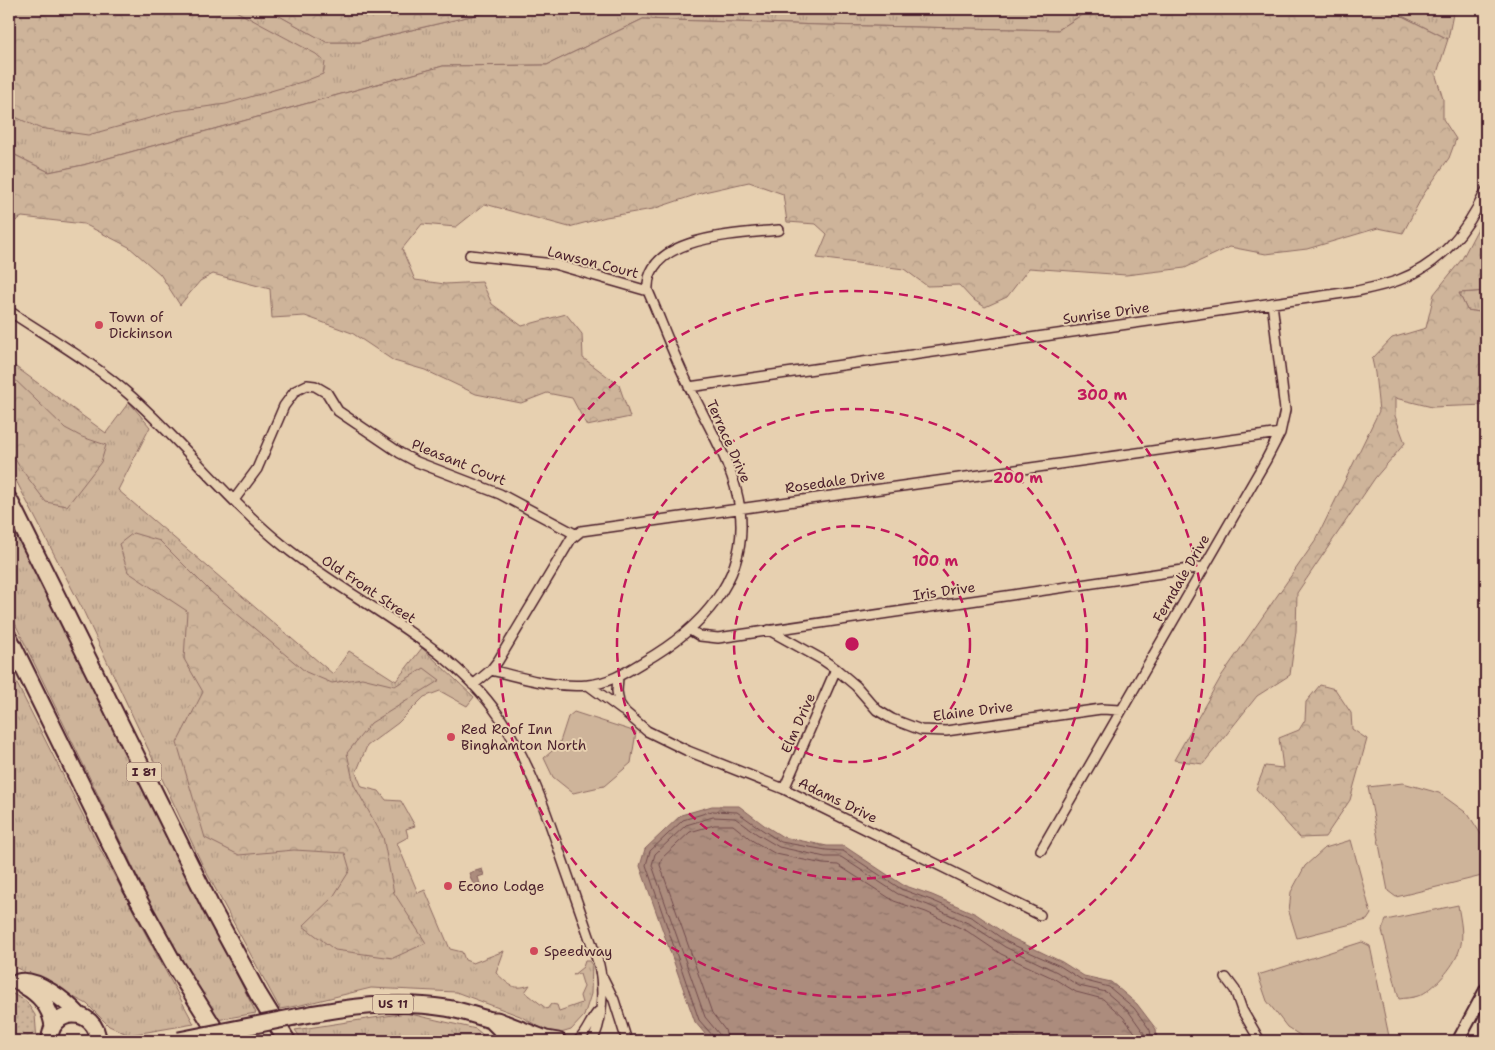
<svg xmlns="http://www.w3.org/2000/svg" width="1495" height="1050" font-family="'Shantell Sans',sans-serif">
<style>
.grass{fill:url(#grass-tufts);stroke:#8c6a62}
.forest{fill:url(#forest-crowns);stroke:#8c6a62}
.park{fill:url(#park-dots);stroke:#8c6a62}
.pitch{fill:#ceb49a;stroke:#8c6a62}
.water{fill:url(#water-ripples);stroke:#85605c}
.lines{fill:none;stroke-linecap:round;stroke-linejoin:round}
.shore{stroke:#714b4c;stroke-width:1}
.minor-casing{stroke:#4a1f2b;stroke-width:12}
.tertiary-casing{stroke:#4a1f2b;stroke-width:15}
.primary-casing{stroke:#4a1f2b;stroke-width:19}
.motorway-casing{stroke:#4a1f2b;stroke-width:20}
.minor{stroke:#e7d0b0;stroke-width:9}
.tertiary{stroke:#e7d0b0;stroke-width:11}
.primary{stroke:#e7d0b0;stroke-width:15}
.motorway{stroke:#e7d0b0;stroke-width:16}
.primary-bridge-casing{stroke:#4a1f2b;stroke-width:19;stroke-linecap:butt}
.primary-bridge{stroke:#e7d0b0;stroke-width:15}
.ring{fill:none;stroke:#c2185b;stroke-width:2.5;stroke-dasharray:9 6}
.poi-dot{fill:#d1495b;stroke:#e7d0b0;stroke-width:2}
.labels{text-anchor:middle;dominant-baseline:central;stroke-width:4;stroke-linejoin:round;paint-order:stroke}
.shield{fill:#e7d0b0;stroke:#795453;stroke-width:1}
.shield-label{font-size:12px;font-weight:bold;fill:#4a1f2b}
.street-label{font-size:14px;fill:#4a1f2b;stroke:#e7d0b0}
.poi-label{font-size:14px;fill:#4a1f2b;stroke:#e7d0b0;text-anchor:start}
.centre{fill:#c2185b;stroke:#e7d0b0;stroke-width:2.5}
.ring-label{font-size:15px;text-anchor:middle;font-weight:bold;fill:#c2185b;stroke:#e7d0b0;stroke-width:4;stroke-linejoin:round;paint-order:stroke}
</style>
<defs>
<pattern id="grass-tufts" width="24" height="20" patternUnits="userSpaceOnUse" patternTransform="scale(1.25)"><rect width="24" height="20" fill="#ceb49a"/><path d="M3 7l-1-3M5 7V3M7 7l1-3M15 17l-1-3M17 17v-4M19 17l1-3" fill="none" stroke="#b29a85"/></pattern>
<pattern id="forest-crowns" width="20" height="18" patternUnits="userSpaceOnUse" patternTransform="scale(1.25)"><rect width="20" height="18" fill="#ceb49a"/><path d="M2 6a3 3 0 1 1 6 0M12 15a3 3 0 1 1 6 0" fill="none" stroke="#b29a85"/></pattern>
<pattern id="park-dots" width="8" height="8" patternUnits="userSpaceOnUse" patternTransform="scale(1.25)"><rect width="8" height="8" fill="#ceb49a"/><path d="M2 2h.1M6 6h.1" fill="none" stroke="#b29a85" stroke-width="1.8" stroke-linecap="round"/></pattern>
<pattern id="water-ripples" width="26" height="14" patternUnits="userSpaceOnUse" patternTransform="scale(1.25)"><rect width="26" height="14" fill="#ac8c7d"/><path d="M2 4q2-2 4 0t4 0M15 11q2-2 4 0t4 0" fill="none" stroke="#8e7267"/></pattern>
</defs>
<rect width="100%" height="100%" fill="#e7d0b0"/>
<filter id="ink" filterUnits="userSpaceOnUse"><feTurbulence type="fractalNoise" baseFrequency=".02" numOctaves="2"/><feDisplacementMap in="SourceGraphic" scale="10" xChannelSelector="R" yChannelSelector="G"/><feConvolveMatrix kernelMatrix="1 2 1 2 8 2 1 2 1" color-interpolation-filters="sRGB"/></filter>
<g filter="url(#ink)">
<path class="grass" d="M9,9H267L327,42H360L501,9H1091L1058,30L821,25L643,19L547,65L443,66L83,165L49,172L9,152Z
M1388,9H1454L1448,39Z
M1486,291V313L1467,310L1459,293Z
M9,362L106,433L129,402L150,427L118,490L333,674L349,651L396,681L422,648L474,697L467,706L440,691L424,697L398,723L367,746L356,773L362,787L379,791L386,800L401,801L415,826L406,829L408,837L397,843L418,893L425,890L450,949L462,952L465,960L473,963L504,951L496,973C509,984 512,991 530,985L525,992L547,1009L551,1004L557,1005L559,1011L582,1003L580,996L584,987L580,974L573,975L583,967L585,961H589L592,965L591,994L584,1016L571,1030L561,1033L548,1032L520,1016L456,992L371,988L301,1005L280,1009L202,864L83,610L9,467Z
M9,521L256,1013L217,1020L158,919L9,611Z
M9,668L100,849L194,1024L129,1035L109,1026L87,1004L9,964Z
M406,1013L476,1029L490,1041H303L295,1030Z
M271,1035L275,1041H232Z"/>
<path class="forest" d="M9,9H232L316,54L325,62L323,74L305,81L226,104L175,111L88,135L39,128L9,114Z
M267,9H501L360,42H326Z
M1091,9H1388L1448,39L1436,76L1443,99V119L1456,139L1449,158L1423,195L1403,233L1378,228L1307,249L1266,254L1230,247L1185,268L1126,275L1029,268L1007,297L985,307L972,299L959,285L927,286L904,269L817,258L827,234L816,224L787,222L783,194L749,182L704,192L653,209L606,217L569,227L485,204L456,227L422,224L402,249L415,280L445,284L482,282L492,304L522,326L566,314L582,334L583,358L619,385L630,417L587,426L572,398L547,393L521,403L476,394L425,370L394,361L352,333L305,316L272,318L270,289L213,274L200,281L180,305L160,274L129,247L84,224L22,217L9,225V152L49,172L83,165L443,66L547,65L643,19L821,25L1058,30Z
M1486,213V291L1459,293L1467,310L1486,313V405L1432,407L1395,398V416L1405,443L1375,478L1297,593L1296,631L1290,675L1257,696L1203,764L1174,760L1222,675L1316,540L1379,411L1375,373L1372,359L1392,338L1426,328L1434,294L1462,259Z
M9,374L65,428L82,437L106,445L101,462L67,506L46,502L19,466L9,448Z
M133,533L160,541L210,591L306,672L332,683L362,678L395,686L424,668L440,680L371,723L347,753L354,785L383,837L394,893L426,943L393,958L335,950L303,926L333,897L350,870L345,853L294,850L239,855L205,838L177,743L203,692L184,659L187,611L128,572L119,544Z
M1320,685L1335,689L1351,713L1352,729L1367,739L1350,800L1325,837L1300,838L1256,789L1265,766L1283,768L1279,738L1299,730L1305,720L1306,702Z"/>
<path class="park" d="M9,992L26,1001L35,1015L37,1041H9Z"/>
<path class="pitch" d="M574,712L636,732L631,763L604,786L573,793L553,777L544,758L559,745L568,717Z
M1403,783L1439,793L1468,814L1486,842V875L1396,897L1388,891L1368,787Z
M1351,840L1371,914L1367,920L1297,938L1289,912L1291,892L1305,866L1325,848Z
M1458,905C1460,919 1465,937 1459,951C1454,966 1434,990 1418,996C1412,998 1405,998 1399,999L1382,930L1386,920Z
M1362,942L1370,946L1390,1041H1309L1287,1027L1267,1001L1258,975Z"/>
<path class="water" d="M712,806H739L764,825L783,837L827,846H844L903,885L932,895L976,914L1010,937L1062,962L1084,976L1111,982L1137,1004L1156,1029L1157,1041H711L695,1022L640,866L645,849L681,815Z
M482,869L484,875L478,877L481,887L475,890L469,873Z"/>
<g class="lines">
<path class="shore" d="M714,1041L713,1036L699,1020L646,865L650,851L683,820L712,811L737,812L761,829L781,842L826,850L843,851L901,889L931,900L973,918L1007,942L1060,966L1082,980L1109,987L1134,1008L1150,1030L1152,1041
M720,1041L719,1034L705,1017L652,865L655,854L686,825L713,817L735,818L757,834L779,847L825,857H841L898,894L928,905L970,924L1005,947L1057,972L1079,986L1106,992L1129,1012L1144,1033L1145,1041
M728,1041L725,1030L712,1013L660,865L662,858L690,832L714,825H733L753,841L776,854L823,864L838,865L894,901L926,912L967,931L1001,954L1053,978L1076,992L1103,999L1123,1017L1137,1035V1041"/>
<g class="minor-casing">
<path id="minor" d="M470,255L554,264L648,291
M9,311C50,338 95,364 132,397C185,445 229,502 285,547C353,602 449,642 499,716C527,758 544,805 560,853C573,890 586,928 599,965C604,987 603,1022 592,1041
M689,387L1357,291C1371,288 1386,285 1399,280C1441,264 1467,231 1486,191
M234,500L257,469L284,406L295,391L307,385L315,386L327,393L338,411L400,453L417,462L500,494L575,534
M690,630L700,636L718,638L1203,567
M769,630L823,660L836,669L856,686L877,710L892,719L921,730L946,731L1101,709L1121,710
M491,670C523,678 554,688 588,685C609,683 625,673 643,662C699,630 749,580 740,510C735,467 708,427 690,388C674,357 662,323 648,291C644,235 742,234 779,230
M618,677L617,691L619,703L625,712L647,731L688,751L784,789L1040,915
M473,685L491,670L498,661L571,539L581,531L1280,433
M588,685L622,710
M784,789L836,669
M1041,850L1266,460L1280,433L1285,410L1272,303
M603,978L614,1000L627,1041
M1226,978L1235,990L1242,1010L1260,1041
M578,1041C588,1032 590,1019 600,1010"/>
</g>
<g class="tertiary-casing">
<path id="tertiary" d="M1458,1041L1486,989"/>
</g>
<g class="primary-casing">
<path id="primary" d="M18,982C37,977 67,1002 79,1015
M24,986C40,995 51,1008 53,1027
M295,1017C345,1007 395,1000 446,1008C461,1010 476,1016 491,1020H497L546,1039L558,1041
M492,1021L512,1041
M50,1041C49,1007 97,1006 98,1041"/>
</g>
<g class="motorway-casing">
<path id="motorway" d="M9,500L212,909L258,994L287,1041
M9,638L132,888L175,966L222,1041"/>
</g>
<use href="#minor" class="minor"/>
<use href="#tertiary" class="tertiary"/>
<use href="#primary" class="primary"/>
<use href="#motorway" class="motorway"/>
<g class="primary-bridge-casing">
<path id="primary-bridge" d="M179,1040L295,1017"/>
</g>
<use href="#primary-bridge" class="primary-bridge"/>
</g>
</g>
<g class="ring">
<circle cx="852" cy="644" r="118"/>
<circle cx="852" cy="644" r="235"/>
<circle cx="852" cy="644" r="353"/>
</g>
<g class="poi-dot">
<circle cx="99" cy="325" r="5"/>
<circle cx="451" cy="737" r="5"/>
<circle cx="448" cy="886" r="5"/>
<circle cx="534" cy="951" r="5"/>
</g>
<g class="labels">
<g class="shield">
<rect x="126.5" y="762.5" width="35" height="19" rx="4"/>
<rect x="373" y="994.5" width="40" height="19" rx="4"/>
</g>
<g class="shield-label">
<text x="144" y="772">I 81</text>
<text x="393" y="1004">US 11</text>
</g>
<g class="street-label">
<text transform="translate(593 262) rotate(14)">Lawson Court</text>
<text transform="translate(1106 313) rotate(-8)">Sunrise Drive</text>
<text transform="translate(729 441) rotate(66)">Terrace Drive</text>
<text transform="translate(459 462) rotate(22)">Pleasant Court</text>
<text transform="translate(835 481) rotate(-8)">Rosedale Drive</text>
<text transform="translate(1181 578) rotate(-60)">Ferndale Drive</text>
<text transform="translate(369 589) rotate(34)">Old Front Street</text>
<text transform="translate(944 591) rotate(-8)">Iris Drive</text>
<text transform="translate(973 711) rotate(-7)">Elaine Drive</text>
<text transform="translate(798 723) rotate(-66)">Elm Drive</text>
<text transform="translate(838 800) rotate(26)">Adams Drive</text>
</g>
<g class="poi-label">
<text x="109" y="317">Town of<tspan x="109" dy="16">Dickinson</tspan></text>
<text x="461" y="729">Red Roof Inn<tspan x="461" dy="16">Binghamton North</tspan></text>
<text x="458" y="886">Econo Lodge</text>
<text x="544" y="951">Speedway</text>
</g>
</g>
<circle cx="852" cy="644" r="8" class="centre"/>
<g class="ring-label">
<text x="1102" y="400">300 m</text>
<text x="1018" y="483">200 m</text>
<text x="935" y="566">100 m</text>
</g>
<rect width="1495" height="1050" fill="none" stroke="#e7d0b0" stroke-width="30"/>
<rect x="15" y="15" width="1465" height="1020" fill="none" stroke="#4a1f2b" stroke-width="2" filter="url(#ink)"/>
</svg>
